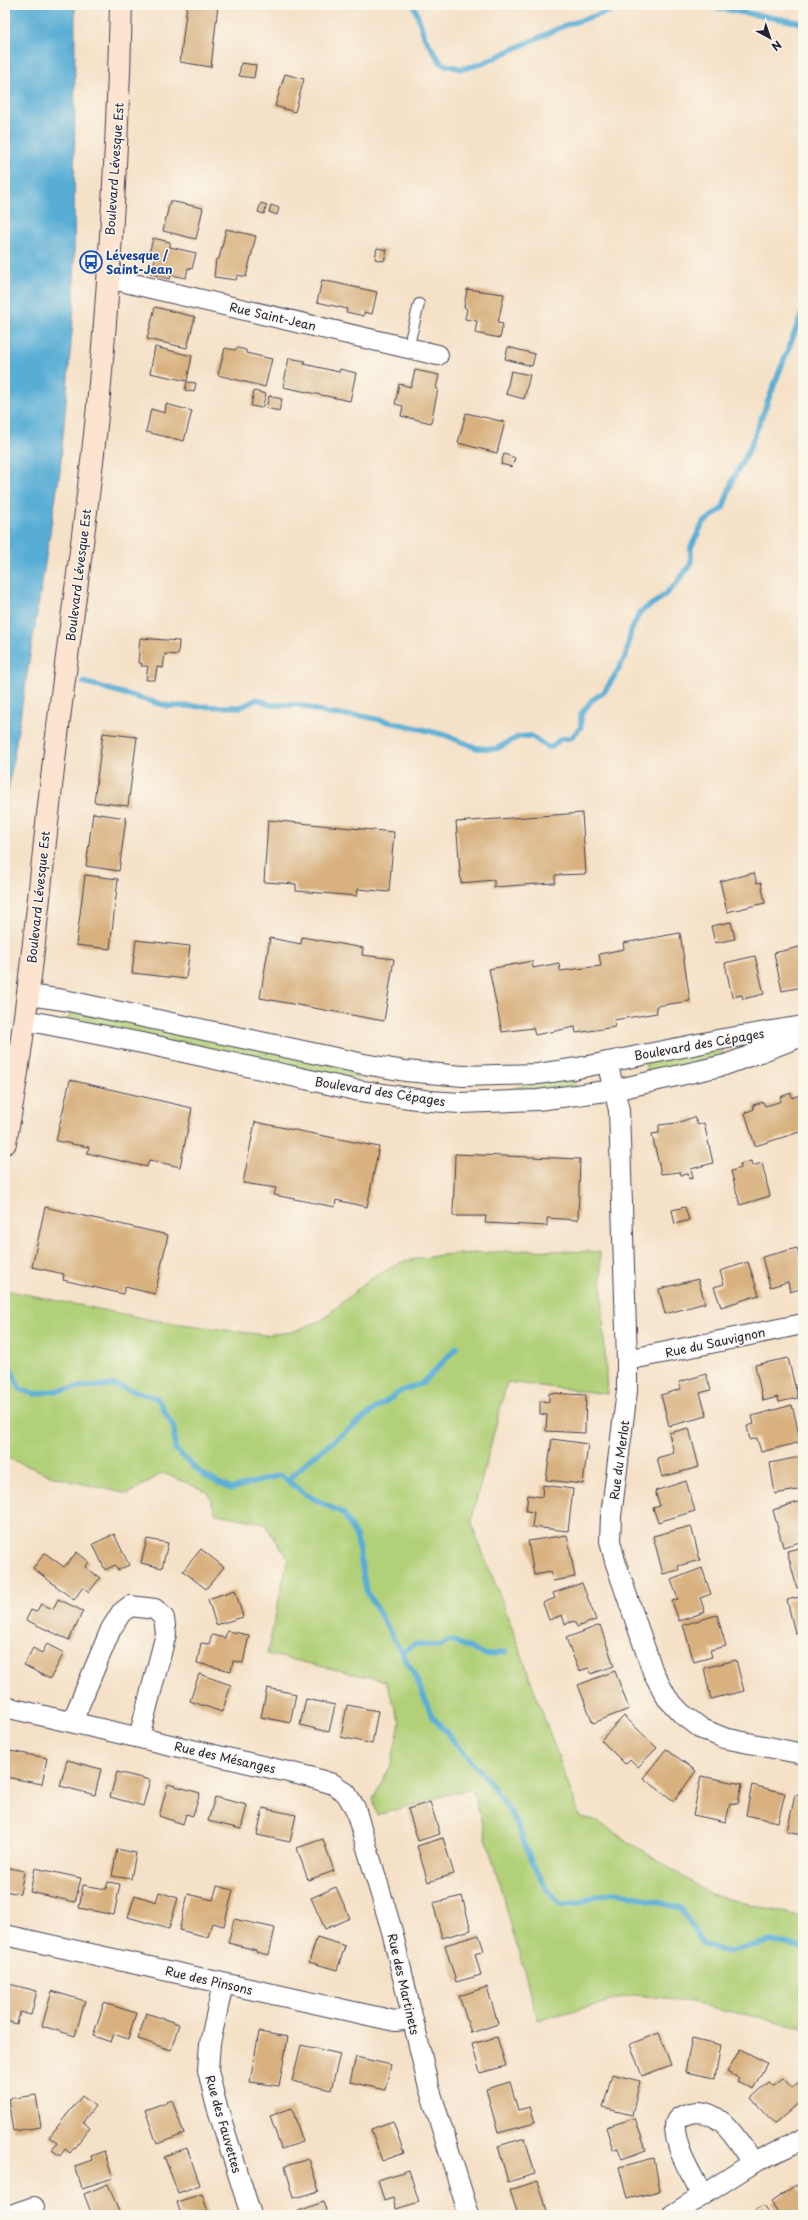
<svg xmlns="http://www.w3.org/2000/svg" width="808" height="2220" font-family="'Playpen Sans',sans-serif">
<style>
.green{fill:#b1d078;stroke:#6a795a}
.water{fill:#59add5;stroke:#3e6888}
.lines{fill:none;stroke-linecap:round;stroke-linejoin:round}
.stream{stroke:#59add5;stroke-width:5.5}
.building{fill:#d8b17f}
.lane-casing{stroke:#423f50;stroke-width:12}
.street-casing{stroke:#423f50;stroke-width:22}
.secondary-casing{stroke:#423f50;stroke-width:24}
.lane{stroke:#fff;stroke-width:10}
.street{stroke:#fff;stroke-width:20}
.secondary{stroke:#fde4d0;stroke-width:22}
.labels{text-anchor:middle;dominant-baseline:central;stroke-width:3;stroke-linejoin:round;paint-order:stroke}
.street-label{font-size:12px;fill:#22223b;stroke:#fbf7ec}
.transit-label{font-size:12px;font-weight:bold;fill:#164399;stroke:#fbf7ec;text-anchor:start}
</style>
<rect width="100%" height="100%" fill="#fbf7ec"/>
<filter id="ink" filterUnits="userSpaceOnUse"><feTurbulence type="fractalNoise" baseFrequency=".025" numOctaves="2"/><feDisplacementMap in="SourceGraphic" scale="8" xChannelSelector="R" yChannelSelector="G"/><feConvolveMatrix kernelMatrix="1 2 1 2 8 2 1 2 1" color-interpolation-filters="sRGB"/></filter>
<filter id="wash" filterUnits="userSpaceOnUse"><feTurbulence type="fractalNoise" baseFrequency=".012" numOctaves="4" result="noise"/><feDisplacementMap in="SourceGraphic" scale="16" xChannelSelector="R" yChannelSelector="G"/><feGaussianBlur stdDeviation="0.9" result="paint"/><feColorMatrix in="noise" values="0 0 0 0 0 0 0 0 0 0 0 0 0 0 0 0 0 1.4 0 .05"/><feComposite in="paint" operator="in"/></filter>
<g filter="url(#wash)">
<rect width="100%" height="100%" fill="#f5e1c7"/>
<path class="green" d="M71,1007L380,1075L378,1077H336L68,1020Z
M722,1046L724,1059L648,1075L645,1062Z
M575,1077V1089L508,1091L523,1085Z
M529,1250L600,1252L607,1394L507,1382L474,1509L472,1523L475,1533L503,1603L580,1817L595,1820L711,1895L803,1917V2027L667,1998L634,1995L538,2020L472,1788L377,1815L373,1799L391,1765L400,1723L386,1681L267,1654L288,1558L264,1523L216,1514L208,1492L163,1473L128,1494L58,1478L5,1457V1290L152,1320L264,1335L292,1332L322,1320L367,1281L404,1261L442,1255Z"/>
<path class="water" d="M5,5H75L74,308L60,471L5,810Z"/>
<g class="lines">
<path class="stream" d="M414,5L425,38L442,64L462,69L481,64L566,25L629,5
M700,5L803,23
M83,682L168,706L241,707L258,699L271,705H300L329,714L362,716L413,727L445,735L477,748L496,749L518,737L531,736L547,747H552L560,739L571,738L581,727V714L592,700L604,692L616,674L626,655L631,631L640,612L660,599L676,584L691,564V547L703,523L723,508L733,479L748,452L803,311
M5,1355L20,1389L34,1394L81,1387L115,1385L157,1398L174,1428L175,1449L203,1475L231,1489L280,1475L305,1494L344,1514L357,1539L366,1590L416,1678L432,1716L492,1785L516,1821L532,1863L547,1889L560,1904H578L596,1896L618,1892L681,1908L703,1945L730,1951L772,1941L803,1947
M288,1480L310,1459L378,1407L401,1391L423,1383L457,1347
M402,1652L415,1644L441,1646L451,1640L486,1655L506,1652"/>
</g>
<g id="blocks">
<path class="building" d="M187,5H218L211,67L180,62Z
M241,63L256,65L254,78L239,76Z
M285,74L304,79L295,112L275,106Z
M170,201L203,208L196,239L163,231Z
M261,203L267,205L264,214L258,212Z
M271,205L279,208L277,215L269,212Z
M226,229L256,236L246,277L238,275L236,280L214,277L216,259H219Z
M153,238L170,242V247L196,253L192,269L188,268L186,278L171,275L170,279L151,274L156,256L149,254Z
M377,248L387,250L384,261L375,259Z
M322,280L377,292L372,314L364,312V316L346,312L347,309L317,302Z
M467,289L504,294L498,323L503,324L500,338L475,333L477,321L465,319L467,309L464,307Z
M155,307L195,317L187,348L147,339Z
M155,347L192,356L187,381L150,373Z
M508,347L535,354L532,366L505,359Z
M225,348L235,350L237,348L242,349L246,350V353L272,359L265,387L218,375Z
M289,358L305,361L304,364L339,372L340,369L356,373L350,401L283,387Z
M415,370L439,375L436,388L438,389L431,423L401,416L403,406L395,404L399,384L411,387Z
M511,371L530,375L524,399L506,394Z
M187,382L196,383L194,392L185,390Z
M254,391L266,394L262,408L251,406Z
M269,396L282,399L279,411L266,408Z
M166,404L192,411L184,441L146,432L151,409L165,413Z
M466,413L505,422L497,453L458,443Z
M504,454L515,458L512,467L501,464Z
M140,638L179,641L178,655L165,654L163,668L157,667L155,680H146L148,666H141L142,663H138Z
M103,733L137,737L128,806L94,802Z
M93,813L126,818L119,871L86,866Z
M582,813L586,874L555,875V883H552L494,887V880L461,883L456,822Z
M268,820L394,832L389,892L358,889L357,896L296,891V884L264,882Z
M754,873L757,883L761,882L765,903L727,912L720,881Z
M85,875L118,879L110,949L76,945Z
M731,922L735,939L715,943L711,926Z
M680,933L690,1001L656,1006L657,1013L614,1020L615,1027L576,1033L575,1027L535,1035L533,1028L502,1032L489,969L532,961L533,968L559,963L560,971L601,966L599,954L624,949L623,943Z
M302,937L363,948L362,955L394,959L384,1021L260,998L270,938L301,944Z
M136,940L190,946L186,979L132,973Z
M803,946L802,987L782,991L774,953Z
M755,956L764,994L743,999L742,995L732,997L725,963Z
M70,1080L192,1108L180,1167L149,1160L147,1167L87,1153L89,1147L56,1141Z
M791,1093L792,1098L802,1094L803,1131L755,1146L745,1113L754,1109L753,1105L763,1102L765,1106L779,1102L781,1101L780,1097Z
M694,1117L698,1125L704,1123L713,1163L691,1169L693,1178L689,1179L688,1174L681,1175L680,1172L661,1174L652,1134L659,1133V1125L677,1123Z
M255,1122L379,1147L367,1207L336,1200L335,1207L274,1195L276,1188L243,1183Z
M455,1154L580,1159L578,1220L547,1218V1226L485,1223L486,1216H453Z
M751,1161L752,1166L762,1163L770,1196L740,1205L731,1171L741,1168L740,1164Z
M45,1207L168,1235L155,1294L125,1287L123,1294L63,1280L64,1274L32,1267Z
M685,1207L689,1220L675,1224L672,1210Z
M797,1248L803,1272V1288L790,1292L788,1282L770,1287L762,1257Z
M748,1262L759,1295L721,1307L714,1287L724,1284L720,1271Z
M698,1279L705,1303L665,1314L659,1289Z
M788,1358L798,1398L779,1402L778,1397L763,1401L755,1365Z
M706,1374L711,1390L700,1393L707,1416L669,1426L661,1395L681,1389L679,1382Z
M549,1393L586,1395L585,1433L546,1431L547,1415L540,1414V1401L549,1402Z
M792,1405L801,1442L761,1452L757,1438L750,1440L747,1426L754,1424L752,1416Z
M689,1428L699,1467L662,1477L657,1458L674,1453L669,1433Z
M552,1439L588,1444L583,1484L546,1480Z
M799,1457L803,1489L775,1494L770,1463Z
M686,1481L695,1511L658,1522L653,1508L660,1506L655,1491Z
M543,1485L573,1489L568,1531L532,1527L534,1512L526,1511L528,1495L542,1497Z
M801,1501L803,1541L783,1547L773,1510Z
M691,1526L700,1560L678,1566L679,1570L663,1574L653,1536Z
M114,1534L129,1565L118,1570L115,1565L105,1570L93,1544Z
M567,1535L575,1577L553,1581L551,1572L534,1575L528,1541Z
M147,1539L168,1543L162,1568L141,1563Z
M803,1547V1587L797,1588L787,1551Z
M201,1549L224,1567L206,1589L183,1571Z
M77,1552L89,1562L85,1567L100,1578L89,1592L83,1587L74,1600L33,1568L45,1553L64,1567Z
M702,1568L711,1594L700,1598L705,1612L679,1621L672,1601L678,1599L671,1580Z
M582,1583L596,1620L577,1627L574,1621L565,1624L562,1615L549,1620L543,1603L555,1598L553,1593Z
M235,1590L243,1617L216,1625L208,1599Z
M803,1596V1631L795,1633L787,1600Z
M58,1599L83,1611L69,1640L26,1620L31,1610L36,1612L41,1604L53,1609Z
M717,1615L726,1646L710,1650L712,1657L694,1662L683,1625Z
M600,1625L614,1666L591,1674L589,1668L579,1671L566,1638Z
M227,1631L249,1635L243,1663L233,1661L231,1671L197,1663L201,1643L209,1644L212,1635L225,1638Z
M47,1644L64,1653L50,1679L24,1665L33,1648L42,1653Z
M803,1646V1659H802L800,1647Z
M736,1660L744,1691L711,1699L704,1668Z
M615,1671L629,1709L593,1723L578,1685Z
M199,1674L231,1685L222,1712L190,1701Z
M267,1688L296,1694L290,1723L261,1717Z
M306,1699L335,1705L329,1732L300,1725Z
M347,1705L378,1711L372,1744L341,1737Z
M624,1716L657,1748L638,1767L630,1759L625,1764L601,1740Z
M666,1749L696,1771L674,1801L643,1778Z
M10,1751L47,1758L42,1784L5,1777Z
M67,1760L101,1769L95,1795L60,1786Z
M117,1772L150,1780L143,1806L110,1797Z
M701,1776L742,1784L738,1804L730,1803L726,1822L693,1815Z
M168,1784L200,1793L193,1816L186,1814L183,1824L159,1816Z
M752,1785L785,1793L778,1822L746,1815Z
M795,1795L803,1796V1834L787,1831Z
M215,1797L247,1805L241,1829L208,1821Z
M430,1802L440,1834L418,1841L408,1809Z
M263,1808L296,1815L290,1842L257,1835Z
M443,1838L454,1874L428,1882L417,1846Z
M323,1839L334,1871L308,1880L297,1848Z
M117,1849L136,1853L131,1879L112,1876Z
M5,1867L24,1871L20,1894L5,1891Z
M35,1868L81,1878L75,1902L30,1892Z
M108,1882L120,1884L114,1915L79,1908L83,1885L106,1889Z
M217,1886L233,1890L224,1926L212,1923L208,1937L179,1930L188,1894L213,1900Z
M336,1887L350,1918L325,1929L311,1898Z
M159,1892L178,1898L169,1929L128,1917L135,1895L156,1902Z
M462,1896L471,1930L442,1938L433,1903Z
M234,1919L275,1928L269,1955L256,1952V1950L228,1943Z
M479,1935L484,1951L475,1954L481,1975L456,1982L445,1945Z
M317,1937L345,1946L337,1970L309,1962Z
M5,1983L37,1991L31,2015L20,2012L17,2024L5,2021Z
M487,1987L498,2024L471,2033L459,1996Z
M52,1991L85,2001L75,2036L42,2026Z
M104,2003L136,2013L128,2039L114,2034L111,2042L93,2036Z
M146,2013L179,2024L171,2050L138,2039Z
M259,2032L288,2037L279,2086L250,2082Z
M659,2033L671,2065L642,2076L630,2044Z
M497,2037L506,2066L480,2073L472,2044Z
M692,2038L721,2045L715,2078L685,2072Z
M301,2045L340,2054L331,2090L292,2081Z
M740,2049L767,2063L753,2089L737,2081L739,2078L727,2072Z
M356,2057L391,2065L385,2090L350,2082Z
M612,2074L640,2081L632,2115L603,2108Z
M783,2078L792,2088L802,2079L803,2099L775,2124L751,2098L769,2082L773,2086Z
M510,2082L518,2110L530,2107L535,2123L498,2133L486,2089Z
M36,2095L41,2127L13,2131L8,2099Z
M82,2096L95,2106L83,2122L90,2128L70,2153L65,2149L60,2156L52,2150L57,2143L49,2137Z
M172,2100L184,2134L157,2144L145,2110Z
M292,2108L303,2142L281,2149L270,2115Z
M635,2118L646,2150L622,2159L618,2148L613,2150L606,2127Z
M393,2121L404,2153L382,2161L371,2129Z
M525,2138L535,2174L508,2182L498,2146Z
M187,2148L200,2185L178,2193L164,2156Z
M104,2151L113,2178L82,2188L75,2166L92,2160L91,2156Z
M654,2158L660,2191L627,2199L619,2167Z
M309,2159L319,2191L294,2198L285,2166Z
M409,2170L419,2202L396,2209L393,2198L384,2201L378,2180Z
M538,2181L548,2214L518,2215L510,2190Z
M108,2184L119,2212L112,2215H92L84,2194Z
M796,2185L803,2195V2215H780L771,2202Z
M202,2194L209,2215H181L177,2202Z
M323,2202L328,2215H297L296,2212Z
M763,2206L769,2215H749Z"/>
</g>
</g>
<g filter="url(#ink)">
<use href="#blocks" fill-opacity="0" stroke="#423f50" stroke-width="1"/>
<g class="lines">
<g class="lane-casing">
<path id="lane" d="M408,348L419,304"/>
</g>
<g class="street-casing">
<path id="street" d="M108,278L438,355
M28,995L64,1000L364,1064L405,1071L463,1076L538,1074L578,1068L723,1039L803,1026
M25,1020L152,1045L355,1090L430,1101L460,1103L538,1100L614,1090L725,1065L803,1036
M607,1062L619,1110L627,1360V1391L611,1516L610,1541L615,1561L653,1672L667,1698L681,1713L702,1729L724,1738L803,1754
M627,1360L803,1324
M5,1707L310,1777L333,1784L346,1793L355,1808L392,1931L428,2084L469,2215
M72,1722L111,1629L121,1613L130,1606L155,1609L164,1618L166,1634L139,1737
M5,1935L395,2021L412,2019
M223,1984L210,2043L208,2070L215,2100L251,2215
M702,2195C692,2174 675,2150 675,2126C675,2119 681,2116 687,2114C719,2103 738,2141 753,2163
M11,2215L34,2207
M672,2215L753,2163L803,2139"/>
</g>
<g class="secondary-casing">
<path id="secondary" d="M5,1143C31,1005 41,865 58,727C72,612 90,499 100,384C111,258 118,131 121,5"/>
</g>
<use href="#lane" class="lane"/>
<use href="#street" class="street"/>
<use href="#secondary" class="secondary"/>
</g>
</g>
<defs>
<g id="bus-ring" transform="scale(1.15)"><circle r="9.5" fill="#fbf7ec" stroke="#1a4fb4" stroke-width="1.5"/><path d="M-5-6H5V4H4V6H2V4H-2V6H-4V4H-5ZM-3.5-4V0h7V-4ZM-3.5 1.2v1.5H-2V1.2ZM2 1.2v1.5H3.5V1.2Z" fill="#1a4fb4"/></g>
</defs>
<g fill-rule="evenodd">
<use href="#bus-ring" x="91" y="262"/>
</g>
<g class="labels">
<g class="street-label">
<text transform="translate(114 169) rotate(-86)">Boulevard Lévesque Est</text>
<text transform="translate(273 316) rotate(13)">Rue Saint-Jean</text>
<text transform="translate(78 575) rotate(-83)">Boulevard Lévesque Est</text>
<text transform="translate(38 897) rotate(-84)">Boulevard Lévesque Est</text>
<text transform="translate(699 1044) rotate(-10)">Boulevard des Cépages</text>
<text transform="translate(380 1091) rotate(9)">Boulevard des Cépages</text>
<text transform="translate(715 1342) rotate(-12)">Rue du Sauvignon</text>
<text transform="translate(619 1460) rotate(-82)">Rue du Merlot</text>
<text transform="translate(225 1757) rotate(13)">Rue des Mésanges</text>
<text transform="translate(209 1980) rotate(13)">Rue des Pinsons</text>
<text transform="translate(404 1984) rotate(77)">Rue des Martinets</text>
<text transform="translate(224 2124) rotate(74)">Rue des Fauvettes</text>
</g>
<g class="transit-label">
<text x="106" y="255">Lévesque /<tspan x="106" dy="14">Saint-Jean</tspan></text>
</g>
</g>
<rect width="808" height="2220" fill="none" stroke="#fbf7ec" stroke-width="20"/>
<g transform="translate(770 38) rotate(140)" stroke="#fbf7ec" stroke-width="3" paint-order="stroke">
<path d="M0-3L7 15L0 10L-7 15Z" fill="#22223b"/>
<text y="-6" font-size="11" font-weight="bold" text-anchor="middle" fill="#22223b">N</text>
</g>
</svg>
